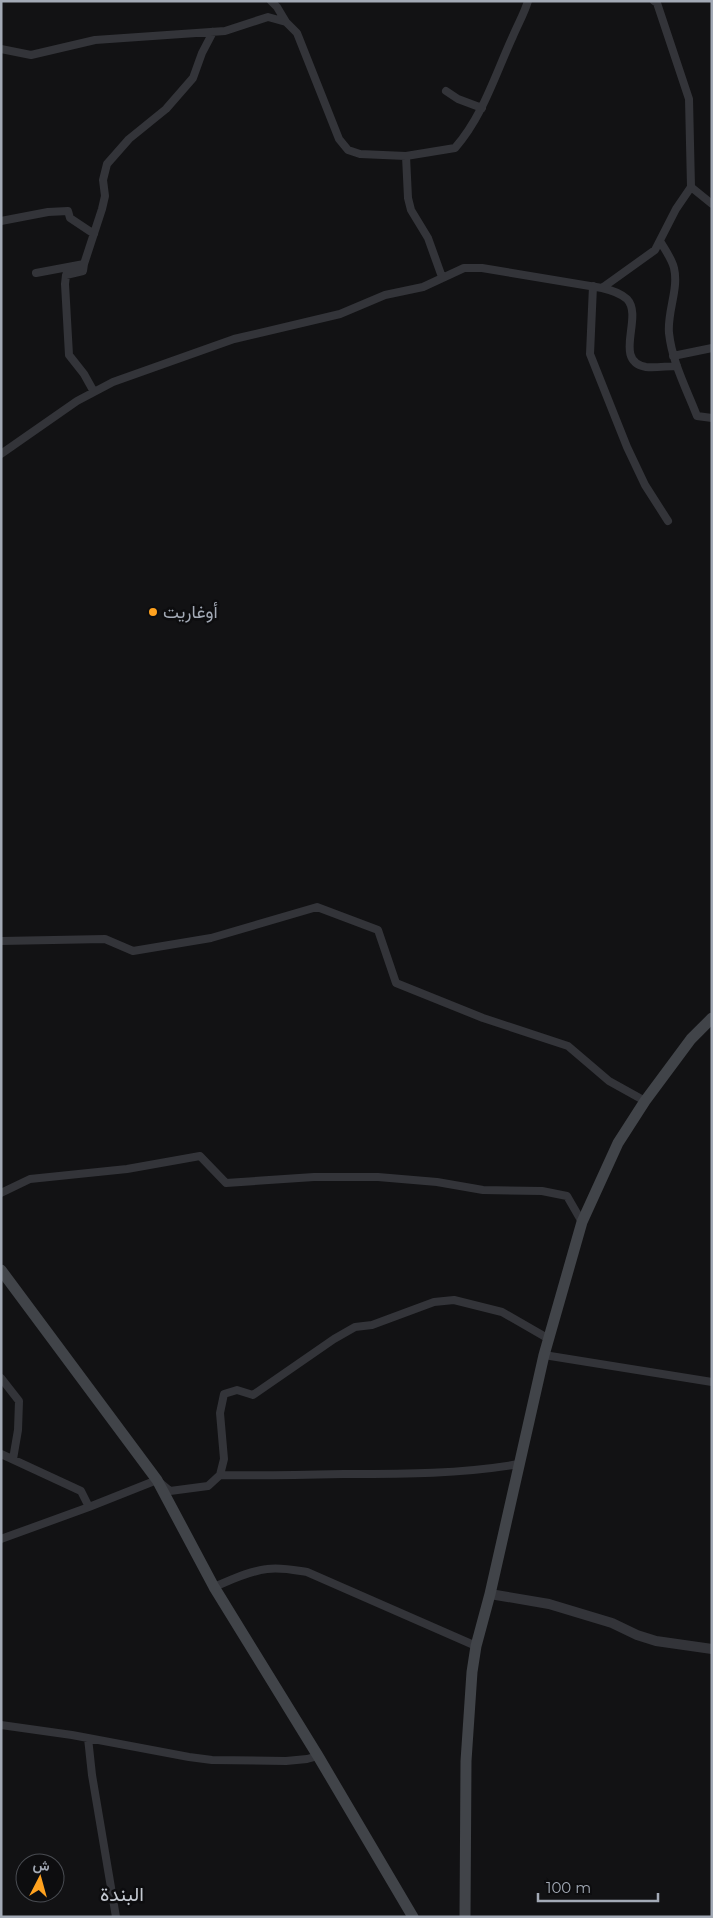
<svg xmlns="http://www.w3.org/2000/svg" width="713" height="1918" font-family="Montserrat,Vazirmatn,sans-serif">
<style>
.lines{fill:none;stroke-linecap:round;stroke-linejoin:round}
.minor{stroke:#333439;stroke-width:8}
.tertiary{stroke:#333439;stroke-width:10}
.secondary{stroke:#414449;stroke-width:11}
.poi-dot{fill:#ffa21f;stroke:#0d0d0f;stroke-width:2}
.labels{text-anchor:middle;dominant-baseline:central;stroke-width:5;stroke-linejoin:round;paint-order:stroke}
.poi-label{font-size:18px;fill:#a3aab6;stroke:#0d0d0f;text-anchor:start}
.quarter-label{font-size:20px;fill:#c4c9d1;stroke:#0d0d0f}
</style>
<rect width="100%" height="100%" fill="#121214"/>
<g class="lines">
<path class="minor" d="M271,1L277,7L286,22
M654,1L657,3L689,99L691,187L712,204
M1,49L31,55L95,40L225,31L268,17L286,22L297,33L339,139L348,150L360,154L406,156L408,198L411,210L428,238L442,277
M446,91L458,99L482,108
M406,156L455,148C483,116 495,75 513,36C518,24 524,14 528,1
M1,221L48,212L68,211L70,218L94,234
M660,241C665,250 672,259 674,268C679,289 667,312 669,333C672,362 687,390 697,416L712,418
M84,264L83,271L66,275L65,284L69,355L84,374L94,392
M36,273L84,264L102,209L105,196L103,180L107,164L129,139L166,109L193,78L202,53L213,32
M593,286L590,354L627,447L645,485L668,521
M602,288C611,290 620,293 627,299C644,317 612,361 646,367C656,368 667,366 677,366
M673,356L712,348
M1,454L77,401L113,382L234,339L340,314L385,295L423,287L464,268H482L602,288L655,250L676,209L691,187
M1,941L105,939L133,951L211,938L317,907L378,930L396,983L483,1018L568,1046L609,1081L645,1101
M1,1193L30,1179L127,1169L200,1156L226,1183L314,1177H378L437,1182L483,1190L542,1191L567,1196L582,1222
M544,1355L712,1382
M1,1378L19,1401L18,1430L13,1459
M1,1454L81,1491L89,1507L157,1480L170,1491L208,1486L220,1475C262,1476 303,1475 345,1474C404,1474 462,1474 519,1464
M220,1475L224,1459L220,1413L224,1394L237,1390L253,1395L334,1339L355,1327L372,1325L434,1302L454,1300L502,1312L549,1339
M1,1539L89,1507
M214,1587C231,1580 249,1571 267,1569C281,1567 294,1570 307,1572L476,1646
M1,1725L72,1735L189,1757L212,1760L286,1761L307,1759L318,1756
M88,1738L92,1775L116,1917"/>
<path class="tertiary" d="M490,1594L549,1604L612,1623L637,1635L656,1641L712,1649"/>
<path class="secondary" d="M1,1270L157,1480L214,1587L318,1756L413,1917
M465,1917L466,1761L472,1672L476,1646L490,1594L544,1355L582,1222L618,1143L645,1101L691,1039L712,1018"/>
</g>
<circle class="poi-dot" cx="153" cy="612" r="5"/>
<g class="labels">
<g class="poi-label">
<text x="163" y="612">أوغاريت</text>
</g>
<g class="quarter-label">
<text x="122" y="1894">البندة</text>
</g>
</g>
<rect width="713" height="1918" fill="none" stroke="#a3aab6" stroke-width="5"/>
<g transform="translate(40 1878) rotate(6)"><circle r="24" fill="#0d0d0f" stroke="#494c52"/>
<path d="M0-4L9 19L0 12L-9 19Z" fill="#ffa21f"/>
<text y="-8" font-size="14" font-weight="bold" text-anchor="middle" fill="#a3aab6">ش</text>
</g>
<path d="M538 1893v8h120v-8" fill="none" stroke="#a3aab6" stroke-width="2.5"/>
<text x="546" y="1893" font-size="15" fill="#a3aab6" stroke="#0d0d0f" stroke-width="4" paint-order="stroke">100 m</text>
</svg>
